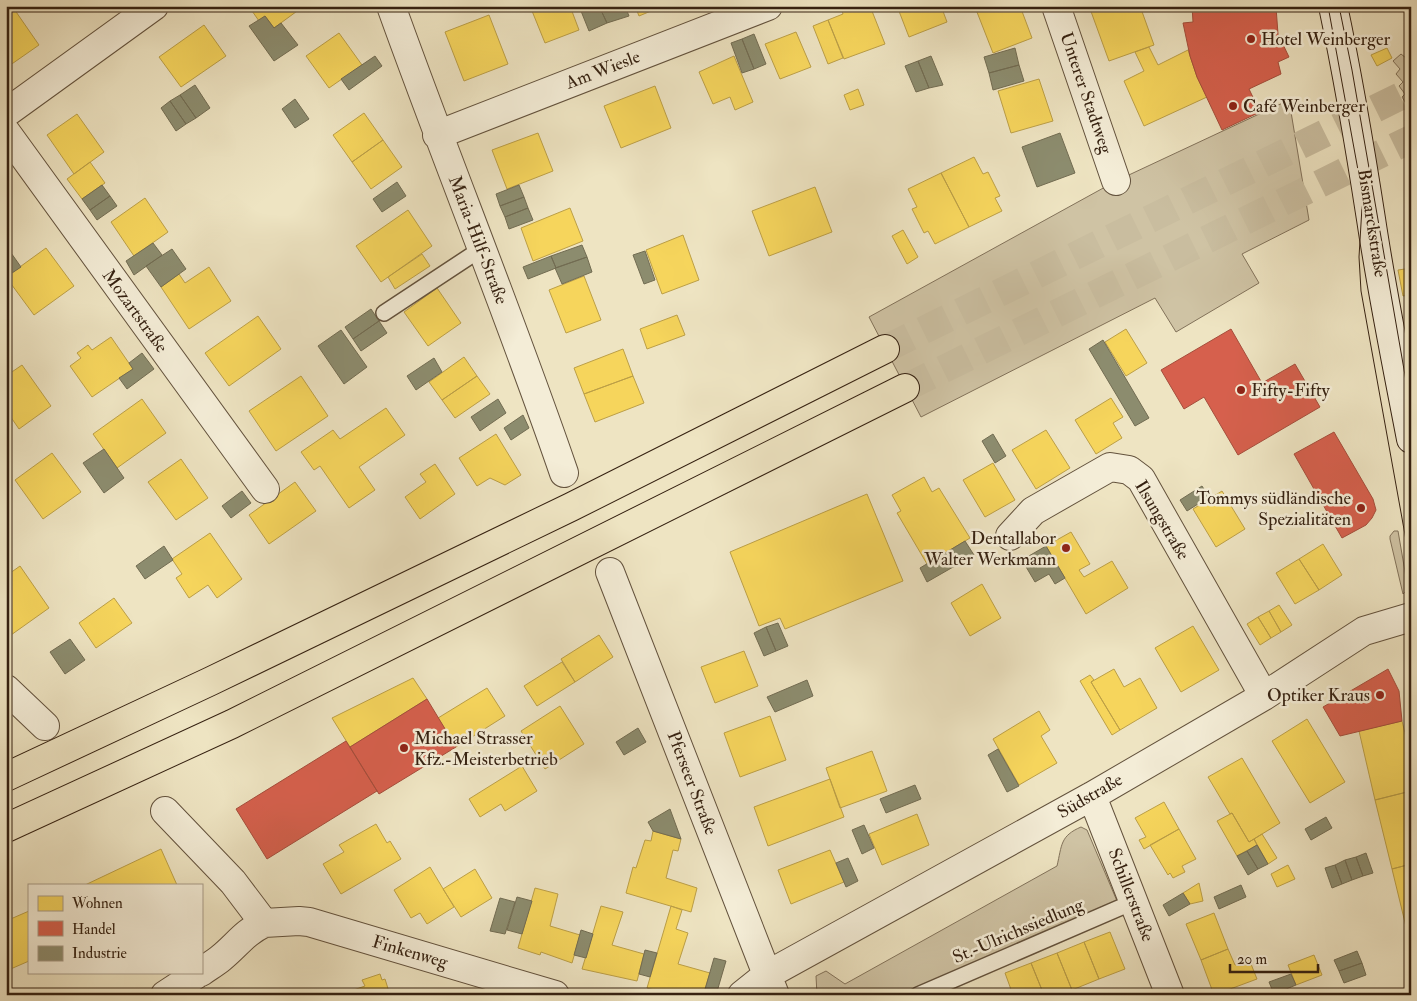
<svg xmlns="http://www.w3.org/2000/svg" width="1417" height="1001" font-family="'IM FELL Double Pica',serif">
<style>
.green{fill:#cfc3a4;stroke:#82725a}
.homes{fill:#f6d55c;stroke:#bc9f46}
.shops{fill:#d6604d;stroke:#a64d3b}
.industry{fill:#8c8c6e;stroke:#726c52}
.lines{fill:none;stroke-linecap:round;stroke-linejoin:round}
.highway-tunnel{stroke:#c9bd9f;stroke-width:28;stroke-dasharray:28 14;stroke-linecap:butt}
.lane-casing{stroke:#63523d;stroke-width:18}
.street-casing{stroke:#63523d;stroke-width:30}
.secondary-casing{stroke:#352111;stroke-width:30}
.highway-casing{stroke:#352111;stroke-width:30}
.lane{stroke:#f4edd7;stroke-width:15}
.street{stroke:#f4edd7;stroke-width:28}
.secondary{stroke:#f4edd7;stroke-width:28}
.highway{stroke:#eee4c2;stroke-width:28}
.tram{stroke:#352111;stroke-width:1}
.poi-dot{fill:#8f2418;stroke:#f4edd7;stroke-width:2}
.labels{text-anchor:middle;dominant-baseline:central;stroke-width:5;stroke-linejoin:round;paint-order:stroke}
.poi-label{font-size:18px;fill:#352111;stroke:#f4edd7;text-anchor:start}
.street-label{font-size:18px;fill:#352111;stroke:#f4edd7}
</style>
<rect width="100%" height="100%" fill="#eee4c2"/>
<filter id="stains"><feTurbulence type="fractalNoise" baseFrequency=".004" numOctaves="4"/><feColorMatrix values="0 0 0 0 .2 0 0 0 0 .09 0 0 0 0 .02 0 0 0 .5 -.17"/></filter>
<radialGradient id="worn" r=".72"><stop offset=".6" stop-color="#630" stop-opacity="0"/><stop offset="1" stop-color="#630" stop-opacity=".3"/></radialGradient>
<path class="green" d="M1401,54L1406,58L1411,67V128L1405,120L1409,117L1404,108L1407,105L1402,97L1405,94L1399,86L1403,82L1396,74L1400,69L1393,61Z
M1289,100L1309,220L1242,254L1259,283L1176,332L1155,298L921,417L869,317L1116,181Z
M1394,531H1398L1408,589L1403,594L1390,539V536Z
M1081,827L1087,830L1117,901L898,995H817L816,976L826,971L845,984L1057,866C1062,845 1060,836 1081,827Z"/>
<path class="homes" d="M6,6H12L39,45L6,68Z
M253,6H304L274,28L265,16L259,21L250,8Z
M530,6H570L579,30L545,43Z
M635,6H663L639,16Z
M863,6H870L885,44L844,59L828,20L843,14L842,11L854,7L855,10Z
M897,6H941L947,22L909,37Z
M977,6H1020L1032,38L993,53L975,7Z
M1089,6H1140L1154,45L1109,61Z
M489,15L508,64L464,81L445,32Z
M828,20L843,58L828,64L813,26Z
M204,25L226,56L181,87L159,57Z
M796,32L811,67L780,79L765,44Z
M339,33L362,65L329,88L306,56Z
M1149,47L1158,65L1188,50L1197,77L1207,97L1144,126L1124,81L1144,71L1135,52Z
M1387,48L1392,58L1377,66L1371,55Z
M734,56L753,102L735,110L730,97L713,104L699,72Z
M1039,79L1053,121L1011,133L998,91Z
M655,86L671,128L621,148L604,106Z
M858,89L864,105L850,110L844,95Z
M364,113L383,140L352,162L333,135Z
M77,114L104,152L74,174L47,135Z
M538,133L553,171L507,189L492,150Z
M383,140L402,167L371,189L352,162Z
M974,157L983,174L988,172L1000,196L995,198L1002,211L969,227L941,173Z
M90,162L105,183L82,199L67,179Z
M941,173L969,227L935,244L928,231L924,233L912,209L917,207L908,189Z
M815,187L832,232L769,256L752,211Z
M145,198L168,232L134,256L111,222Z
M570,208L583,241L533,261L521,228Z
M408,210L432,246L381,282L356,246Z
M903,230L918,257L907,264L892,236Z
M683,235L699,280L662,294L646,250Z
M46,248L74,286L34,315L6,277Z
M422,254L430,266L395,289L388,277Z
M209,267L231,301L189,329L161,287L179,274L185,283Z
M1405,269L1409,295L1403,296L1398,270Z
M584,276L601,320L566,333L549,290Z
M437,288L461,323L428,346L404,312Z
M677,315L685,335L647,349L640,329Z
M258,316L281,349L229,386L205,353Z
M1126,329L1147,363L1126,376L1105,342Z
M111,337L133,369L92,397L70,366L81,358L77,353L88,345L92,350Z
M623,349L633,376L584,394L574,368Z
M464,357L477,376L442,400L429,382Z
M22,365L51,406L19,429L6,410V376Z
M301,376L328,416L276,451L249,411Z
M477,376L490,394L455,418L442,400Z
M633,376L644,403L595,422L584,394Z
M1111,398L1123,417L1113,423L1122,438L1096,454L1075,420Z
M142,399L166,433L117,468L93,434Z
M386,408L405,435L359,467L375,490L349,508L320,466L314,470L301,452L333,430L340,439Z
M1046,430L1070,468L1036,489L1012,450Z
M496,434L521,475L505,485L490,478L477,486L459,458Z
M52,453L81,492L43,519L15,480Z
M181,459L208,498L176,520L148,482Z
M993,463L1015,500L985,517L963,480Z
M435,464L455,494L420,519L405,497L426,482L420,474Z
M924,477L932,492L939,488L970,538L927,564L897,513L901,511L892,495Z
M295,482L316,511L269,544L249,515Z
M1222,491L1245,529L1216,547L1193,509Z
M867,494L903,581L785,629L780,618L759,626L730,552Z
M1071,532L1090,564L1079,570L1084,577L1112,561L1128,588L1086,614L1046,546Z
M210,533L242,579L217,598L208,585L189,598L176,578L182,574L172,559Z
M1323,544L1342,575L1319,590L1299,559Z
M1299,559L1319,590L1295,604L1276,573Z
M20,566L49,608L11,635L6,628V576Z
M982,584L1001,618L970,636L951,603Z
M114,598L132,623L96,648L79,623Z
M1279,605L1292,625L1281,632L1269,611Z
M1269,611L1281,632L1271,638L1258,617Z
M1258,617L1271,638L1260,645L1247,624Z
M1193,626L1219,670L1181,692L1155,648Z
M599,635L613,657L575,682L561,659Z
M744,651L758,686L715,703L701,667Z
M562,662L575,682L537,706L524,686Z
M1114,669L1124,687L1140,678L1157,708L1120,730L1091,682Z
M1090,675L1094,680L1091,682L1120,730L1112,735L1080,681Z
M413,678L427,699L350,747L332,718Z
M487,688L505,716L456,747L438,718Z
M560,706L584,744L545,769L521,731Z
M1039,711L1050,730L1041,736L1057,763L1019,785L993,739Z
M770,716L786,760L740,777L724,733Z
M1307,719L1345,782L1310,803L1272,741Z
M1402,721L1411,757V791L1375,800L1359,731Z
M872,751L887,791L840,808L826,768Z
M1242,758L1280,823L1249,842L1232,813L1230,814L1208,777Z
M522,766L537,791L505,811L501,804L480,817L469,799Z
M830,779L844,817L768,846L754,807Z
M1411,791V864L1392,869L1375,800Z
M1164,802L1179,829L1144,849L1139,840L1146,837L1135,818Z
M1232,813L1249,842L1254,839L1257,845L1237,856L1217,821Z
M917,814L929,845L882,865L869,834Z
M376,824L387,843L390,841L401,859L341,894L323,864L344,852L339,845Z
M1179,829L1196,859L1182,866L1185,872L1173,878L1170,873L1168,875L1150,845Z
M653,831L681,839L678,851L673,850L666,878L697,888L691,912L626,893L633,867L636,868L645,840L651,841Z
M1262,834L1277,858L1268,864L1254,839Z
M161,849L177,885H85Z
M830,850L844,882L791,904L778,870Z
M1411,864V939H1409L1392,869Z
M1288,865L1295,879L1277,887L1271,874Z
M430,867L454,907L427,924L420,913L411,918L394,890Z
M475,869L492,898L461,917L443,889Z
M1199,883L1203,901L1190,904L1183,893Z
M535,888L558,894L550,926L580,935L572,963L541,952L540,955L518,948Z
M601,906L623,912L612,945L644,954L637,981L582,969Z
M671,906L682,910L676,929L688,933L678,964L710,973L703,995H681L671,992L669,994L647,988Z
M29,911V961L6,971V921Z
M1214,913L1228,949L1201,960L1186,924Z
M1110,932L1125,969L1099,979L1084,942Z
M1084,942L1099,979L1072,990L1057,953Z
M1228,949L1235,965L1249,959L1257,979L1214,995L1201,960Z
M1057,953L1072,990L1059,995H1044L1031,963Z
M1314,955L1322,975L1296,985L1288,965Z
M1031,963L1044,995H1013L1005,973Z
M380,974L382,980L385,979L390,995H339L365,986L362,980Z"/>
<path class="shops" d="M1192,6L1276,7L1278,34L1289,57L1278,62L1281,74L1249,89L1260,112L1222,130L1197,77L1190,56L1183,23L1193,22Z
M1231,329L1262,383L1295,364L1320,407L1238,455L1204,397L1184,409L1161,370Z
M1334,432L1373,499L1376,510L1372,518L1366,525L1342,538L1294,454Z
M1388,669L1399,691L1402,721L1340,736L1323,707Z
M427,699L456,747L379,794L350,747Z
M346,741L377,791L267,859L236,809Z"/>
<path class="industry" d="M579,6H599L607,23L589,31Z
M599,6H625L629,16L607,23Z
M265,16L274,28L281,23L298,45L274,61L249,26Z
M754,34L766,64L754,69L742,39Z
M742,39L754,69L742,73L731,43Z
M1015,48L1019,65L989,73L984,57Z
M375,56L382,66L349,90L341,79Z
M931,56L943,85L929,88L918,61Z
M918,61L929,88L916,92L905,66Z
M1019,65L1024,81L993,90L989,73Z
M195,85L210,108L196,118L180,95Z
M180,95L196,118L186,124L170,101Z
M295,99L309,119L295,128L282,109Z
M170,101L186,124L176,131L161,108Z
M1060,133L1075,173L1037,187L1022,147Z
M397,182L406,196L382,212L373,199Z
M102,185L110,196L90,210L82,199Z
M519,185L524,197L500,206L496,194Z
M110,196L117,206L97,220L90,210Z
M524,197L528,208L505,217L500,206Z
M528,208L533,220L509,229L505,217Z
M153,243L162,255L134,275L126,261Z
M582,245L587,257L556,268L551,256Z
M172,249L186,269L161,287L146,266Z
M9,250L21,267L6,277V252Z
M645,251L655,280L644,284L633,255Z
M551,256L556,268L528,279L523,267Z
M587,257L592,272L562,284L555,268Z
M371,309L379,321L353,339L345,327Z
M379,321L387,333L361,351L353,339Z
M341,330L367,367L344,384L318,346Z
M1103,340L1149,418L1135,426L1089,349Z
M142,353L154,369L127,389L119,378L133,369L129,363Z
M434,358L442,372L416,390L407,376Z
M498,399L506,413L480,431L471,417Z
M523,415L529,428L511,440L504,428Z
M993,434L1006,456L995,463L982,441Z
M104,449L124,478L104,493L83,463Z
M1202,486L1209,497L1187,511L1180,500Z
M242,491L251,503L231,518L222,506Z
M965,541L974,555L927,582L920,568Z
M164,546L173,560L145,579L136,566Z
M1046,546L1065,578L1055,584L1049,574L1035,582L1022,560Z
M778,623L788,646L776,651L766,627Z
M766,627L776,651L764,656L754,633Z
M70,639L85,660L65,674L50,652Z
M807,680L813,696L775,712L767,697Z
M638,728L646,742L624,755L616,742Z
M998,749L1019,786L1007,792L988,755Z
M915,785L921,799L886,813L880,799Z
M670,809L681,839L653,831L648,822Z
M1326,817L1332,828L1311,840L1305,829Z
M864,825L874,848L862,854L852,830Z
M1257,845L1268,864L1258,869L1247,851Z
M1247,851L1258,869L1248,875L1237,856Z
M1366,853L1373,873L1363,876L1356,857Z
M1356,857L1363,876L1352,880L1345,860Z
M848,858L858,881L846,887L836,863Z
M1345,860L1352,880L1342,884L1335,865Z
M1335,865L1342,884L1332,888L1325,868Z
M1241,885L1246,897L1219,909L1214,897Z
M1183,893L1190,904L1169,916L1163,905Z
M517,897L532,901L522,934L507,930Z
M500,898L515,902L505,934L490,931Z
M581,930L593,934L586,958L574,955Z
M645,950L657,953L650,977L639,974Z
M1357,951L1362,963L1339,971L1334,960Z
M714,958L726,961L716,995H711L704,993Z
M1362,963L1366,975L1344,983L1339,971Z
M1291,974L1296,985L1274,994L1269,982Z"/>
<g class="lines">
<path class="highway-tunnel" d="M885,349L1411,91
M905,388L1411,139"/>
<g class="lane-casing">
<path id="lane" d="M384,313L481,249
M918,995L1133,902"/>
</g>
<g class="street-casing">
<path id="street" d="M391,6C447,162 510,316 564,473
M1056,6L1116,181
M6,113L154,6
M6,132L265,489
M437,135L768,6
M1010,536L1033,511L1110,467L1129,470L1141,479L1264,696
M610,572L775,995
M6,689L45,726
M1092,796L1170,995
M165,811L233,882L264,923L299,921L309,922L555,995
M201,972C208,967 215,963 221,958C237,945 244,933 264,923
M165,995L200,972
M742,995L767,975L1092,796L1264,696L1364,631L1411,617"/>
</g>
<g class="secondary-casing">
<path id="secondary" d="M1333,6C1348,77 1360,148 1371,219C1382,293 1397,366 1411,439"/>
</g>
<g class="highway-casing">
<path id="highway" d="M6,777L211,681L571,507L885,349
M6,828L232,724L905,388"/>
</g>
<use href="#lane" class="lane"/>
<use href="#street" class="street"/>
<use href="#secondary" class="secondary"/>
<use href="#highway" class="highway"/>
<path class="tram" d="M1328,6L1360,181L1362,207L1359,257L1361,291L1411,568
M1339,6L1352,70L1410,404L1408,471V523"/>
</g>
<g class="poi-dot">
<circle cx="1251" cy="39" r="5"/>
<circle cx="1233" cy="106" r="5"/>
<circle cx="1241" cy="390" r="5"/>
<circle cx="1361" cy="508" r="5"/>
<circle cx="1066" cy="548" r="5"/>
<circle cx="1380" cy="695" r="5"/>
<circle cx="404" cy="748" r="5"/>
</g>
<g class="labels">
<g class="poi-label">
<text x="1261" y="39">Hotel Weinberger</text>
<text x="1243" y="106">Café Weinberger</text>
<text x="1251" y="390">Fifty-Fifty</text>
<text x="1351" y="498" text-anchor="end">Tommys südländische<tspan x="1351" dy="21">Spezialitäten</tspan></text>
<text x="1056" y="538" text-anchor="end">Dentallabor<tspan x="1056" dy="21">Walter Werkmann</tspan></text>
<text x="1370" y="695" text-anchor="end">Optiker Kraus</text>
<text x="414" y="738">Michael Strasser<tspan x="414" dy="21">Kfz.-Meisterbetrieb</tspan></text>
</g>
<g class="street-label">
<text transform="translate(603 70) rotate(-21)">Am Wiesle</text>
<text transform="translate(1086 93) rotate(71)">Unterer Stadtweg</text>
<text transform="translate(1372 223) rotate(81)">Bismarckstraße</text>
<text transform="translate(478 240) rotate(69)">Maria-Hilf-Straße</text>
<text transform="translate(135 311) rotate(54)">Mozartstraße</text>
<text transform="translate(1162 520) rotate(59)">Ilsungstraße</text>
<text transform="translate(692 783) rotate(69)">Pferseer Straße</text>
<text transform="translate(1090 796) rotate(-30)">Südstraße</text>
<text transform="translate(1131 895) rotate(69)">Schillerstraße</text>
<text transform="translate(1018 931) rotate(-23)">St.-Ulrichssiedlung</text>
<text transform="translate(410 952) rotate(16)">Finkenweg</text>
</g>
</g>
<rect width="1417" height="1001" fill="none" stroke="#eee4c2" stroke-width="25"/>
<rect x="8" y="8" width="1402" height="986" fill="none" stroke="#352111" stroke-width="2.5"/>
<rect x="12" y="12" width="1392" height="976" fill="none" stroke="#352111"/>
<rect x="28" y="884" width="175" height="90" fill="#f4edd7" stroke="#a89b88"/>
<rect x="38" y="896" width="25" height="15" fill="#f6d55c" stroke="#a89b88"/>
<text x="72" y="908" font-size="15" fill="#352111">Wohnen</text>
<rect x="38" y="921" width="25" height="15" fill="#d6604d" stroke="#a89b88"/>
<text x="72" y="934" font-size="15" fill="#352111">Handel</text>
<rect x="38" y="946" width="25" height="15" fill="#8c8c6e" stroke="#a89b88"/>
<text x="72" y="958" font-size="15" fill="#352111">Industrie</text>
<path d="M1230 964v8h88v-8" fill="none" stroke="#352111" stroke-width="2.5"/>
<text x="1237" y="964" font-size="15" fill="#352111" stroke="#f4edd7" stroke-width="4" paint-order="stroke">20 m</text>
<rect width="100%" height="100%" filter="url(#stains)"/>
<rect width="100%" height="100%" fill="url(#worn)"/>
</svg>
